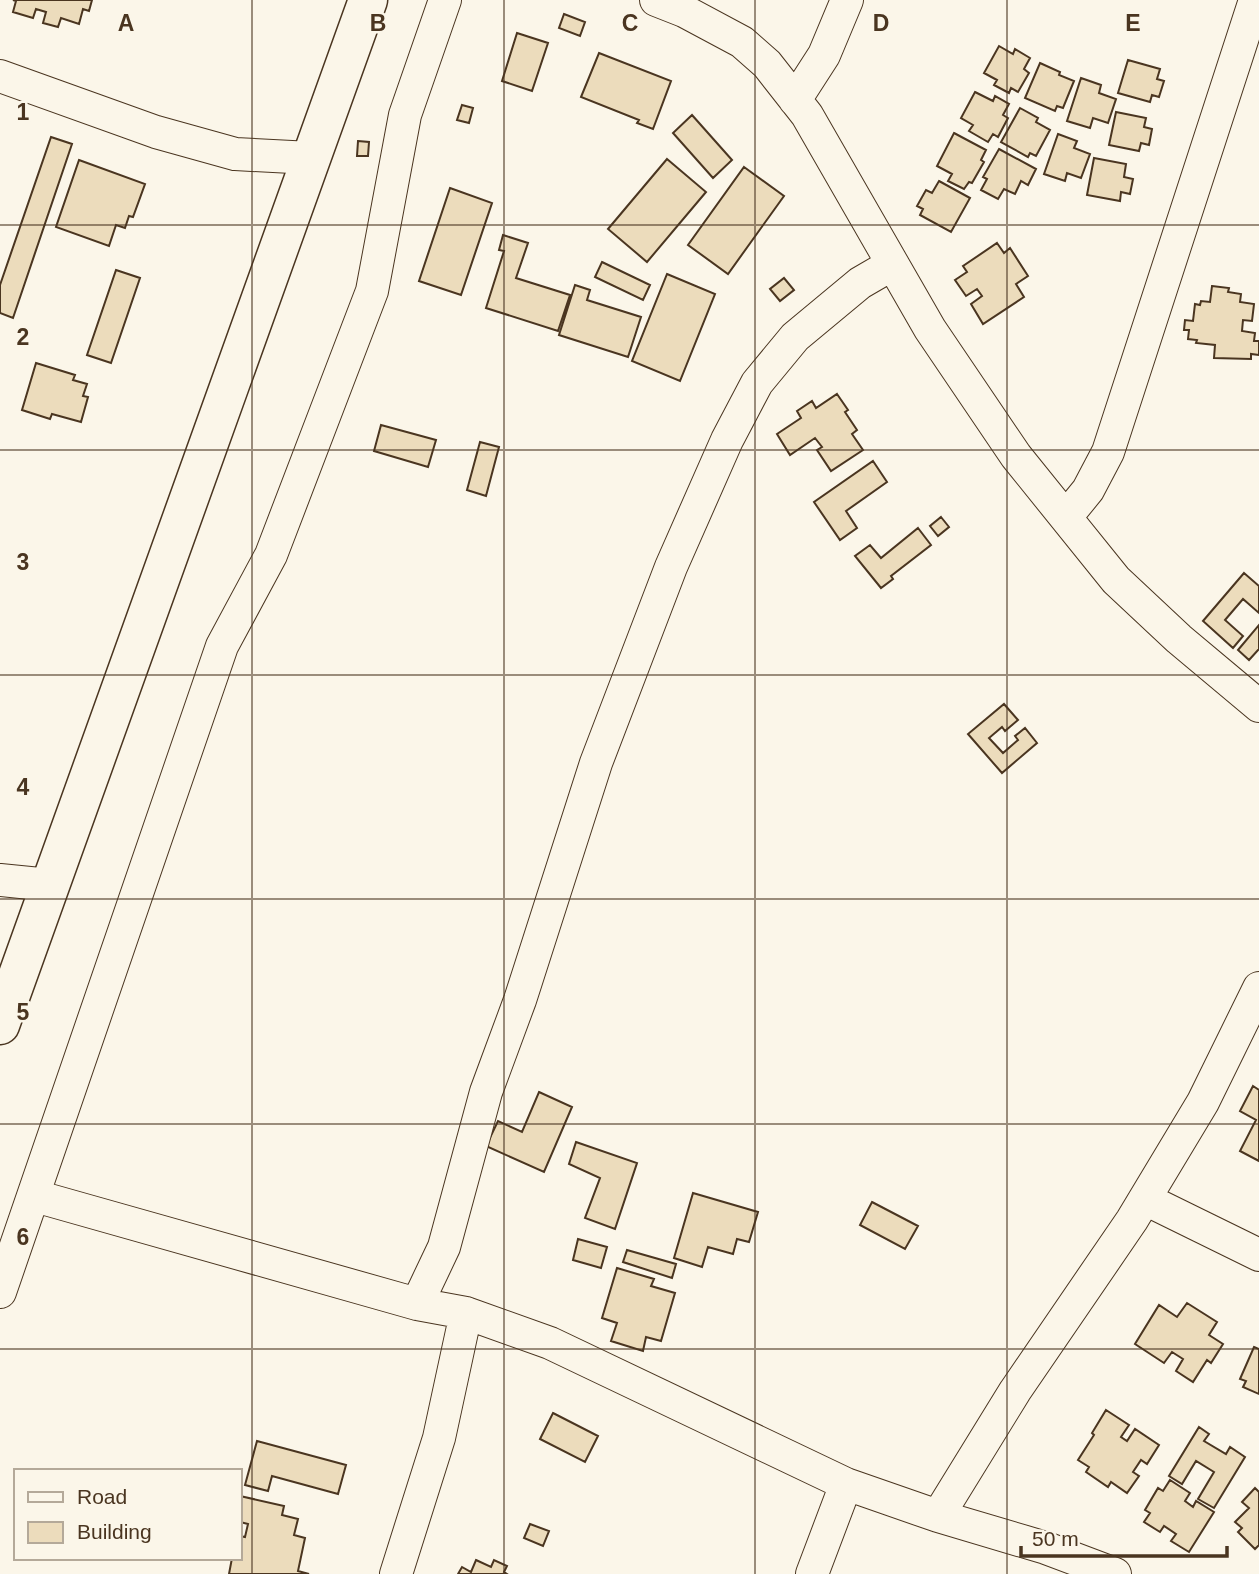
<svg xmlns="http://www.w3.org/2000/svg" width="1259" height="1574" font-family="Helvetica,sans-serif">
<style>
.building{fill:#ecdcbc;stroke:#4a3520;stroke-width:2}
.lines{fill:none;stroke-linecap:round;stroke-linejoin:round}
.minor-casing{stroke:#4a3520;stroke-width:34}
.highway-casing{stroke:#4a3520;stroke-width:41}
.minor{stroke:#fbf6e9;stroke-width:32}
.highway{stroke:#fbf6e9;stroke-width:38}
.grid{fill:none;stroke:#4a3520;stroke-width:2;stroke-opacity:0.55}
.grid-label{font-size:23px;text-anchor:middle;font-weight:bold;fill:#4a3520;stroke:#fbf6e9;stroke-width:5;stroke-linejoin:round;paint-order:stroke}
</style>
<rect width="100%" height="100%" fill="#fbf6e9"/>
<path class="building" d="M13,0H92L89,11L83,9L79,24L61,18L58,27L43,23L46,12L36,9L33,18L13,12L16,1Z
M564,14L585,22L580,36L559,28Z
M517,33L548,43L532,91L502,81Z
M999,46L1013,54L1015,49L1030,58L1024,69L1029,73L1018,92L1011,88L1009,93L994,85L997,80L984,73Z
M599,53L671,81L653,129L637,123L639,120L581,97Z
M1128,60L1160,69L1157,79L1164,81L1159,97L1152,95L1150,102L1118,93Z
M1040,63L1060,72L1059,75L1074,81L1063,108L1057,106L1055,111L1025,98Z
M1081,78L1101,85L1099,93L1116,99L1108,123L1093,118L1090,128L1067,121Z
M975,92L993,101L995,96L1009,104L1003,115L1008,118L998,137L993,134L988,142L969,131L973,125L961,118Z
M462,105L473,108L469,123L457,120Z
M1020,108L1038,118L1036,122L1050,130L1036,156L1030,153L1028,157L1001,142Z
M1116,112L1146,118L1144,127L1152,129L1149,145L1141,143L1139,151L1109,145Z
M692,115L732,160L713,178L673,133Z
M954,133L986,150L981,160L984,162L972,183L969,182L964,189L948,181L952,174L937,166Z
M1058,134L1077,141L1074,148L1090,154L1081,178L1067,173L1065,181L1044,174Z
M51,137L72,144L13,318L0,313V285Z
M358,141L369,142L368,156H357Z
M999,149L1036,169L1028,185L1021,181L1015,194L1004,189L998,199L981,190L987,179L983,177Z
M1094,158L1126,164L1124,177L1133,179L1130,194L1121,192L1120,201L1087,195Z
M667,159L706,192L647,262L608,229Z
M79,160L145,184L133,217L129,216L125,228L116,225L109,246L56,227Z
M744,167L784,196L728,274L688,245Z
M939,181L970,198L951,232L920,215L923,209L917,206L926,190L932,193Z
M450,188L492,203L461,295L419,281Z
M503,235L528,243L516,278L570,295L558,331L486,308L504,251L499,250Z
M997,243L1004,253L1010,248L1028,276L1016,284L1024,297L983,324L971,304L982,296L977,289L966,296L955,280L967,272L963,266Z
M602,262L650,285L643,300L595,277Z
M116,270L140,278L111,363L87,355Z
M667,274L715,294L680,381L632,361Z
M784,278L794,290L780,301L770,289Z
M575,285L590,290L587,300L641,317L628,357L559,335Z
M1212,286L1229,288L1228,292L1241,294L1240,302L1254,304L1252,321L1243,320L1242,331L1255,333L1254,341H1259V355L1251,354V359L1214,358L1215,345L1196,343L1197,340L1188,339L1189,330H1184L1185,320L1193,321L1195,304L1200,305L1201,301L1210,302Z
M36,363L75,375L73,380L87,384L83,396L88,397L81,422L52,414L50,419L22,410Z
M837,394L848,410L845,412L857,430L852,434L863,450L831,471L817,450L822,447L815,438L790,455L777,434L801,418L797,411L812,401L816,408Z
M381,425L436,440L428,467L374,451Z
M480,442L499,447L486,496L467,490Z
M873,461L887,482L846,511L857,528L840,540L814,502Z
M941,517L949,527L938,536L930,526Z
M918,528L931,545L891,576L893,579L881,588L855,556L870,545L881,558Z
M1244,573L1259,586V613L1243,599L1225,620L1243,636L1233,648L1203,621Z
M1259,625V649L1249,660L1238,650Z
M1004,704L1018,720L1005,731L1002,727L989,738L1003,753L1018,740L1015,736L1025,728L1037,743L1002,773L968,734Z
M1253,1086L1259,1090V1161L1240,1151L1256,1120L1240,1111Z
M539,1092L572,1107L544,1172L486,1146L498,1121L522,1132Z
M576,1142L637,1163L615,1229L585,1218L600,1178L569,1164Z
M693,1193L758,1212L749,1242L737,1239L733,1254L708,1247L702,1267L674,1258Z
M872,1202L918,1226L905,1249L860,1225Z
M578,1239L607,1247L601,1268L573,1260Z
M627,1250L676,1264L672,1278L623,1262Z
M617,1268L654,1279L651,1286L675,1293L661,1341L646,1337L643,1351L611,1341L617,1323L602,1318Z
M1187,1303L1217,1322L1209,1335L1223,1344L1211,1363L1207,1360L1193,1382L1176,1371L1183,1359L1172,1352L1164,1363L1135,1344L1159,1305L1177,1317Z
M1254,1347L1259,1349V1394L1243,1387L1246,1381L1240,1379Z
M1106,1410L1129,1425L1121,1437L1127,1441L1135,1429L1159,1445L1147,1464L1141,1460L1133,1472L1139,1476L1127,1493L1111,1482L1108,1487L1086,1472L1089,1467L1078,1460L1094,1435L1092,1433Z
M553,1413L598,1436L585,1462L540,1439Z
M1199,1427L1209,1434L1204,1441L1226,1454L1230,1447L1245,1457L1214,1508L1198,1499L1214,1472L1196,1461L1182,1484L1169,1476Z
M257,1441L346,1465L338,1494L272,1476L268,1491L245,1485Z
M1170,1480L1190,1493L1185,1501L1193,1507L1196,1501L1214,1512L1189,1552L1171,1541L1176,1534L1164,1526L1160,1532L1144,1522L1150,1513L1145,1510L1158,1488L1163,1491Z
M1255,1488L1259,1492V1545L1255,1549L1238,1532L1242,1528L1235,1522L1249,1508L1242,1502Z
M240,1496L284,1506L282,1515L298,1519L294,1535L305,1538L298,1571L309,1574H229L232,1558H240V1536L245,1537L248,1524L240,1522Z
M530,1524L549,1531L543,1546L524,1538Z
M476,1560L491,1567L494,1560L507,1566L504,1572L507,1574H458L462,1567L471,1572Z"/>
<g class="lines">
<g class="minor-casing">
<path id="minor" d="M656,0L684,11L742,42L767,64L807,115L930,329L1016,456L1116,580L1179,639L1259,706
M0,76L156,132L235,154L311,158
M795,100L824,55L847,0
M1066,517L1088,490L1108,452L1255,0
M0,880L50,885
M35,1196L417,1304L466,1313L550,1343L846,1484L938,1516L1046,1548L1115,1574
M1145,1199L1259,1255
M0,1292L222,646L271,555L372,291L405,115L445,0
M417,1304L444,1247L486,1092L520,1000L596,763L671,567L727,440L757,383L795,337L860,283L891,265
M938,1516L1015,1391L1132,1220L1203,1102L1259,988
M396,1574L439,1438L466,1313
M812,1574L846,1484"/>
</g>
<g class="highway-casing">
<path id="highway" d="M0,1025L368,0"/>
</g>
<use href="#minor" class="minor"/>
<use href="#highway" class="highway"/>
</g>
<path class="grid" d="M252,0V1574M504,0V1574M755,0V1574M1007,0V1574M0,225H1259M0,450H1259M0,675H1259M0,899H1259M0,1124H1259M0,1349H1259"/>
<g class="grid-label">
<text x="126" y="31">A</text>
<text x="378" y="31">B</text>
<text x="630" y="31">C</text>
<text x="881" y="31">D</text>
<text x="1133" y="31">E</text>
<text x="23" y="120">1</text>
<text x="23" y="345">2</text>
<text x="23" y="570">3</text>
<text x="23" y="795">4</text>
<text x="23" y="1020">5</text>
<text x="23" y="1245">6</text>
</g>
<rect x="14" y="1469" width="228" height="91" fill="#fbf6e9" stroke="#b4a999" stroke-width="2"/>
<rect x="28" y="1492" width="35" height="10" fill="#fbf6e9" stroke="#b4a999" stroke-width="2"/>
<text x="77" y="1504" font-size="21" fill="#4a3520">Road</text>
<rect x="28" y="1522" width="35" height="21" fill="#ecdcbc" stroke="#b4a999" stroke-width="2"/>
<text x="77" y="1539" font-size="21" fill="#4a3520">Building</text>
<path d="M1021 1546v10h206v-10" fill="none" stroke="#4a3520" stroke-width="3.5"/>
<text x="1032" y="1546" font-size="21" fill="#4a3520" stroke="#fbf6e9" stroke-width="5" paint-order="stroke">50 m</text>
</svg>
